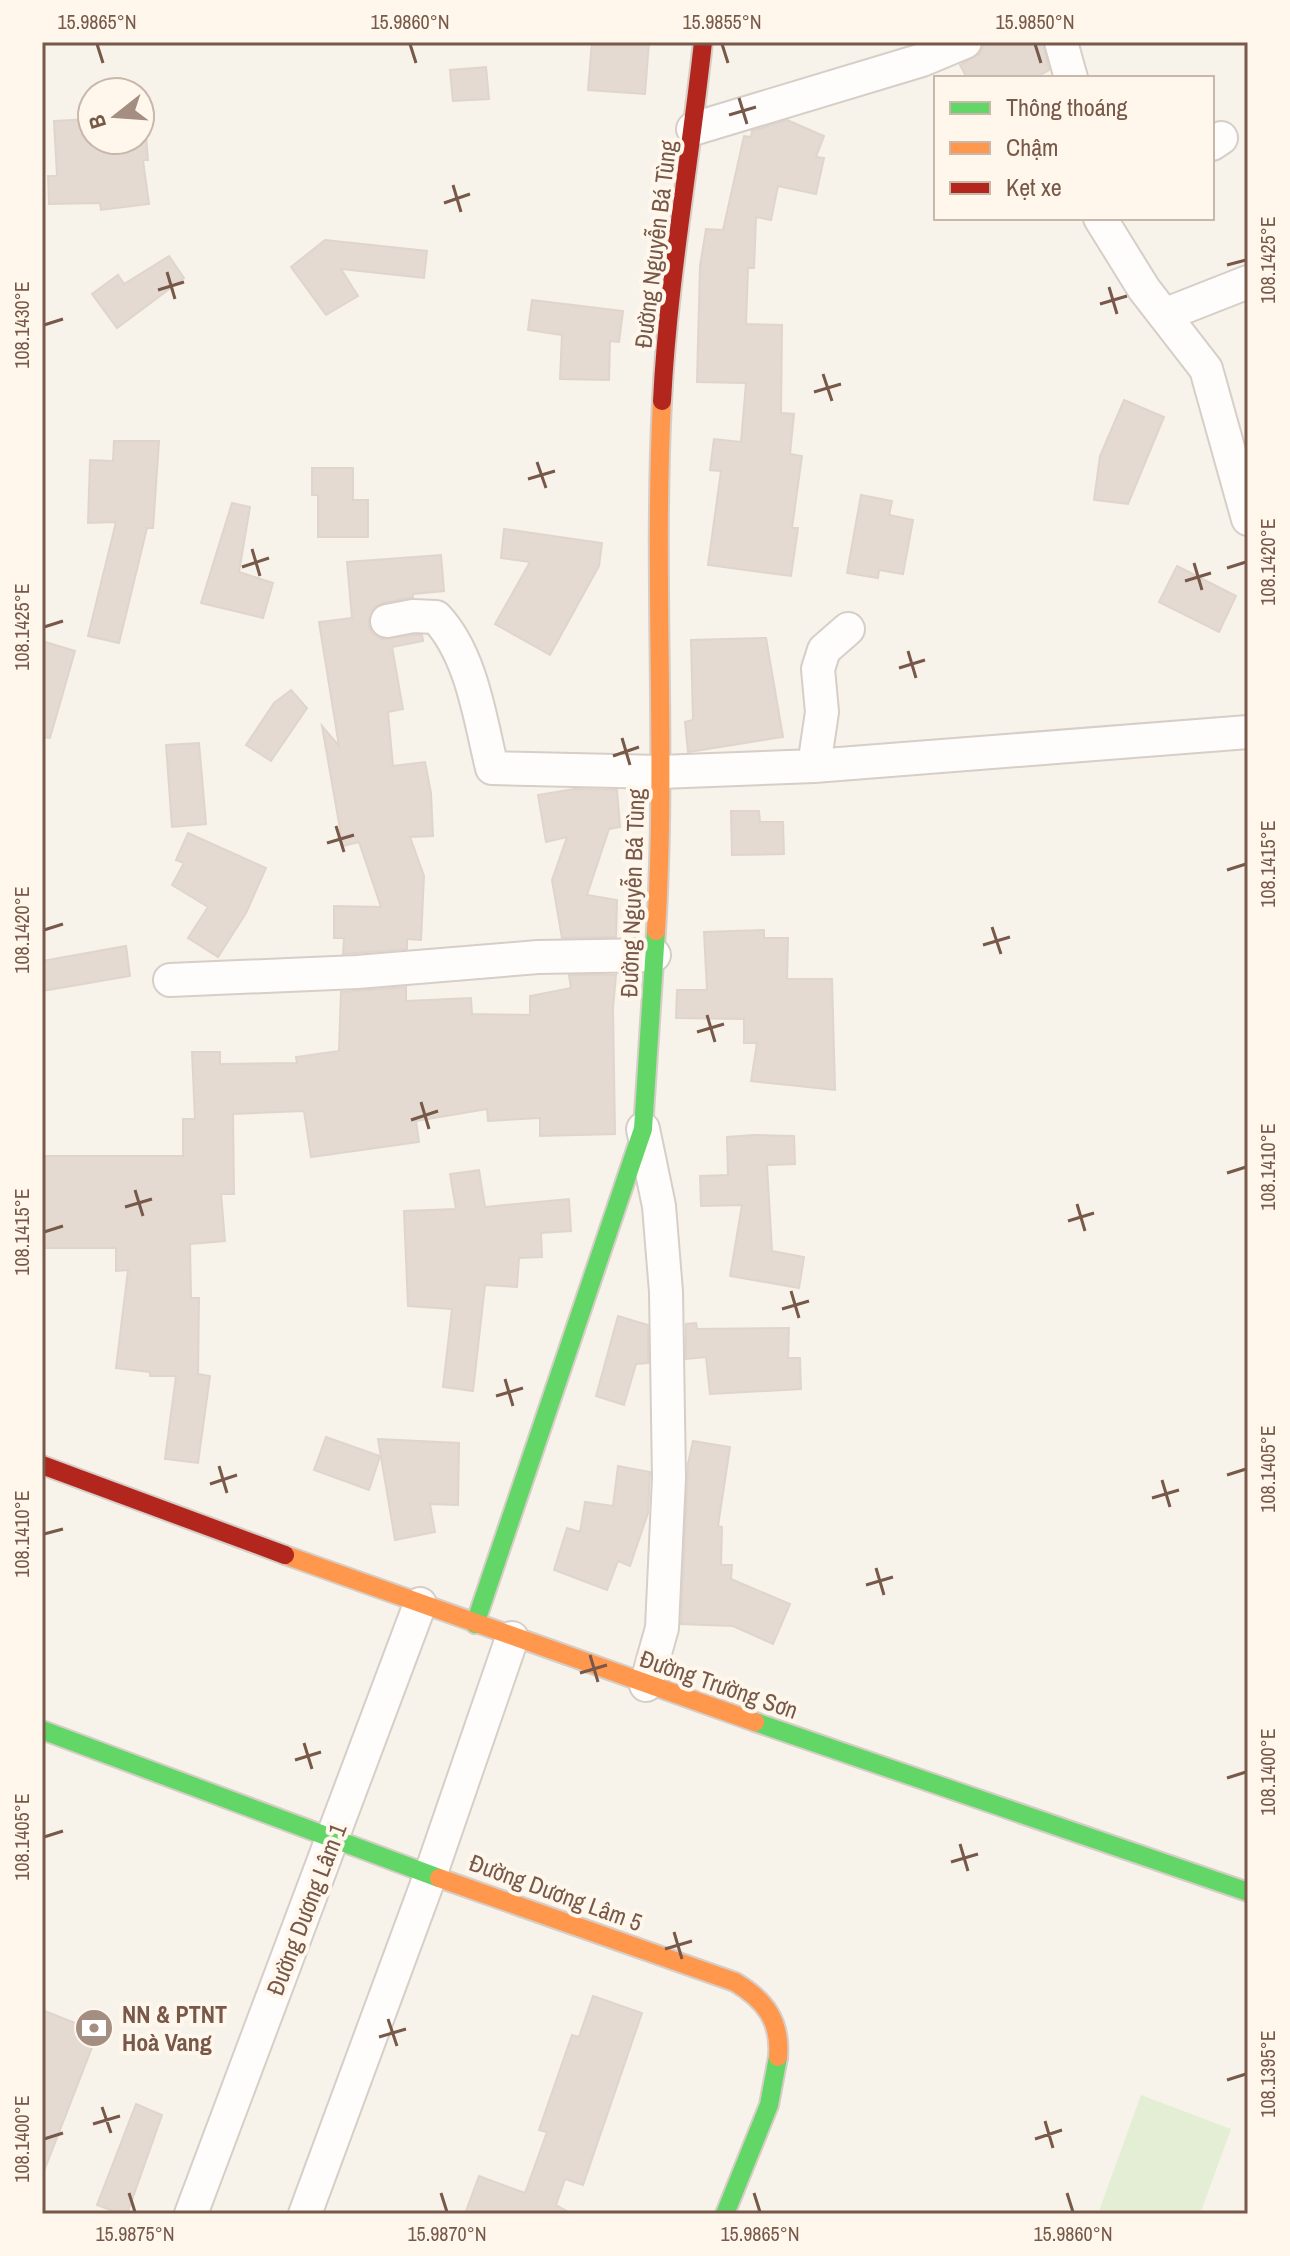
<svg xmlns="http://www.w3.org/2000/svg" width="1290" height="2256" font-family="'Archivo Narrow',sans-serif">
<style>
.green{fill:#e4eed4}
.building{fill:#e4dad1;stroke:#e0d5cc;stroke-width:2}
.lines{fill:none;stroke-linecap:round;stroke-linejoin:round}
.street-casing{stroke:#d6cec7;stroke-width:36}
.fast-casing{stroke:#d6cec6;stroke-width:22}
.slow-casing{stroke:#d6cec6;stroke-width:22}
.jam-casing{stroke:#d6cec6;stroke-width:22}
.street{stroke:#fefdfc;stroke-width:32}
.fast{stroke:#63d668;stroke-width:18}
.slow{stroke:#ff974d;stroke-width:18}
.jam{stroke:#b3261e;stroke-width:18}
.ticks{fill:none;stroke:#775849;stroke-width:3}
.labels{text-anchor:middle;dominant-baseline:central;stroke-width:8;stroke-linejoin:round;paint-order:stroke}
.street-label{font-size:24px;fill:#775849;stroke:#fff7eb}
.poi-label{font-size:24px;font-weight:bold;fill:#775849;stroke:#fff7eb;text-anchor:start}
.neatline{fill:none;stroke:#775849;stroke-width:3}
.ticks-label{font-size:20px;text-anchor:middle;fill:#775849}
</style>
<rect width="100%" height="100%" fill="#f7f2ea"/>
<path class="green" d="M1141,2095L1231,2129L1200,2214H1098Z"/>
<path class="building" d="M592,42H649L645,94L588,90Z
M984,42H1043L1049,70L1035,78H967L960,65L980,54Z
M486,67L489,99L453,101L450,70Z
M92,119V140H140V124L145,123L148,160H143L149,204L101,210L100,203L49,204L48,176H57L54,121Z
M787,120L824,136L816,157L824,158L816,194L778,186L771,220L756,217L754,268H748L746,324L782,325L781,413L794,414L790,454L802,456L792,528H798L791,576L708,565L721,471L710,470L714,439L741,442L746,383L697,382L700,266L706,229L723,230L744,136L751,137L752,131Z
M325,240L427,251L424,278L341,269L358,296L326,315L291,267Z
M169,256L184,278L117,328L92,294L118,275L124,284Z
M532,300L623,311L619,342L610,341L609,380L560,379L562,335L528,330Z
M1124,400L1164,417L1128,504L1094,500L1100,456Z
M114,441H159L153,528H147L119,643L88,636L116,522L88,523L90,460L113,461Z
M312,468H353V500H368V537H318V495H312Z
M861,495L892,501L889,515L913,520L903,574L879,570L878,578L847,573Z
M232,503L250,507L239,572L273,583L263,618L201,603Z
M504,529L602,543L599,566L550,655L495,624L530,562L501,558Z
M441,555L444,591L413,594V597L383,603L374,607L368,624L372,633L382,639L414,635H422L423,641L392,647L403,709L388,712L393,766L425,762L431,793L433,836L410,837L424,876L421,940L407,939V949L343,954L344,938H334V906L381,907L359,842L343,846L322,726L339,746L319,622L352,618L347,562Z
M1177,566L1236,596L1219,632L1159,602Z
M766,638L783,737L688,752L685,722L693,720L691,640Z
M42,641L75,651L50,738L42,737Z
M291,690L307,708L271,761L246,745L274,703Z
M199,743L206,824L172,827L166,745Z
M574,789L617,790L620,827L609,829L587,895L617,900L616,937L562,938L552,880L567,837L546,842L538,795Z
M731,811H759L760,822H783L784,854L732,855Z
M188,833L266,868L246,913L218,957L188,938L208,907L172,885L184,863L176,860Z
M764,930V938H788L787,979H832L835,1090L751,1081L757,1043H744V1019L676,1018L677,990H707L704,932Z
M126,946L130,976L42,991V961Z
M569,975H616L613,1008L615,1134L540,1136V1118L488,1121L487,1109L416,1121L419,1142L311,1157L304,1111L233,1114L234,1194H221L225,1241L190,1244L191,1298H199L198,1374L210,1376L198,1463L165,1459L176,1376H150V1372L116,1368L128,1270L116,1271V1248H42V1156H183V1119H195L192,1052H220V1064L297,1063L296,1057L339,1051L341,992L406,987V1001L471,998L472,1014L530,1015V996L571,988Z
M753,1135L794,1136L795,1164L767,1165L772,1251L804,1257L799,1288L730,1276L742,1205L701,1206L700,1176L728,1175L727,1137Z
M479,1170L485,1207L569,1199L571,1231L541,1233L542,1257L519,1258L517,1287L485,1285L473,1391L443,1387L452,1309L408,1306L404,1211L456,1209L450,1174Z
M618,1316L648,1325V1363L636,1364L624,1405L596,1396Z
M696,1323L697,1329L789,1328L788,1358H800L801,1389L710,1394L706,1357L686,1359V1324Z
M326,1437L380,1456L369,1490L314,1470Z
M378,1439L459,1443L458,1505L430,1504L435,1532L395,1540Z
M693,1441L730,1447L718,1526L722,1527L721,1565H732L731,1579L790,1604L773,1644L733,1626L681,1624L688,1464Z
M618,1466L650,1472L648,1513L630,1566L618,1561L607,1590L554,1570L567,1528L580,1532L585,1502L613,1506Z
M593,1996L642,2013L583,2185L565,2179L556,2205L572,2214H465L479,2176L525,2193L547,2132L539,2130L572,2035L579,2037Z
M42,2010L98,2032L44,2171H42Z
M136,2104L162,2115L127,2214H121L97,2205Z"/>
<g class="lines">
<g class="street-casing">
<path id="street" d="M1061,42L1071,78
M693,129L922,60L965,42
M1212,144L1221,138
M1100,218L1144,289L1206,369L1248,519
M1164,315L1248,282
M387,621L413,616L436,617C472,655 480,719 492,768L660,772L814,766L1248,732
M814,766L822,712L818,669L824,650L848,629
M170,980L357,972L538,957L654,955
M643,1129L659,1206L666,1292L669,1478L662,1628L646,1685
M191,2214L420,1604
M305,2214L431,1873L512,1638"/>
</g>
<g class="fast-casing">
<path id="fast" d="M475,1624L643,1129L656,931
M755,1722L1248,1892
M42,1730L439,1878
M725,2214L769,2105L778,2057"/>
</g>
<g class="slow-casing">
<path id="slow" d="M656,931C667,754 653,578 662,401
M285,1555L755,1722
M439,1878L735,1982C765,2000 781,2021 778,2057"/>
</g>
<g class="jam-casing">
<path id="jam" d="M662,401C668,281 690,162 703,42
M42,1465L285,1555"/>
</g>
<use href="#street" class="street"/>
<use href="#fast" class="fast"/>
<use href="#slow" class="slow"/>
<use href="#jam" class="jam"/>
</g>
<path class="ticks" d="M97,44L103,63M410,44L416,63M722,44L728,63M1035,44L1041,63M739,98L747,124M729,115L756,107M453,185L461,212M444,203L470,194M1227,265L1246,260M167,272L175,299M1109,287L1117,314M158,290L184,282M1100,304L1127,296M44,325L63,319M823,374L832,401M814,392L841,384M537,462L546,488M528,479L555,471M252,549L260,576M1194,563L1202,590M242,567L269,558M1227,568L1246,562M1185,581L1211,573M44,627L63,621M908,651L916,678M899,668L925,660M622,738L630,765M613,756L639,747M336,826L344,852M327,843L354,835M1227,870L1246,864M992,927L1001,954M44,930L63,924M983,945L1010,937M707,1015L715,1042M697,1032L724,1024M421,1102L429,1129M411,1120L438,1111M1227,1173L1246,1167M135,1190L143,1216M1077,1204L1085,1231M125,1207L152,1199M1068,1221L1094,1213M44,1232L63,1226M791,1291L799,1318M782,1309L809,1301M505,1379L513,1406M496,1396L523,1388M219,1466L227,1493M1227,1475L1246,1469M1162,1480L1170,1507M210,1484L237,1475M1152,1498L1179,1490M44,1534L63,1529M876,1568L884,1595M866,1585L893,1577M590,1655L598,1682M580,1673L607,1665M304,1743L312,1769M295,1760L321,1752M1227,1778L1246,1772M44,1837L63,1831M960,1844L968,1871M951,1862L978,1854M674,1932L682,1959M665,1949L692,1941M388,2019L397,2046M379,2037L406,2029M1227,2080L1246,2074M102,2107L111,2133M1045,2121L1053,2148M93,2124L120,2116M44,2139L63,2133M1035,2139L1062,2130M129,2193L135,2212M441,2193L447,2212M754,2193L760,2212M1067,2193L1073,2212"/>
<defs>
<g id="bank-disc" transform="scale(2)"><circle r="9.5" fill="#a48e81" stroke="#fff7eb"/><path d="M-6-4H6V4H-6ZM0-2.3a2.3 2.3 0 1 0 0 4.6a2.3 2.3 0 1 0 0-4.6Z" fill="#fff"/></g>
</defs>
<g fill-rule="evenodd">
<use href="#bank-disc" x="94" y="2028"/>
</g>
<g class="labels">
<g class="street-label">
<text transform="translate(655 244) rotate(-83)">Đường Nguyễn Bá Tùng</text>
<text transform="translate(632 893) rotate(-88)">Đường Nguyễn Bá Tùng</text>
<text transform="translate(719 1684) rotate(19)">Đường Trường Sơn</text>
<text transform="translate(556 1892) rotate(20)">Đường Dương Lâm 5</text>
<text transform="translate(306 1909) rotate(-69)">Đường Dương Lâm 1</text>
</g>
<g class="poi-label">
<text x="122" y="2014">NN &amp; PTNT<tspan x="122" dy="28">Hoà Vang</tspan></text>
</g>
</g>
<rect width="1290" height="2256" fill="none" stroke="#fff7eb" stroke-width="88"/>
<rect x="934" y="76" width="280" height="144" fill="#fff7eb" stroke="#c9b7aa" stroke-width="2"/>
<rect x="950" y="102" width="40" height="12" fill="#63d668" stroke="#c9b7aa" stroke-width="2"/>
<text x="1006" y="116" font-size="24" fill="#775849">Thông thoáng</text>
<rect x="950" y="142" width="40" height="12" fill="#ff974d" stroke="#c9b7aa" stroke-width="2"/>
<text x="1006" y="156" font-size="24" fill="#775849">Chậm</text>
<rect x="950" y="182" width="40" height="12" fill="#b3261e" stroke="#c9b7aa" stroke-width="2"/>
<text x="1006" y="196" font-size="24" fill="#775849">Kẹt xe</text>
<g transform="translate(116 116) rotate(253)"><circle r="38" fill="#fff7eb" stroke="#c9b7aa" stroke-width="2"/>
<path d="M0-6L14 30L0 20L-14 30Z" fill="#a48e81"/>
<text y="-12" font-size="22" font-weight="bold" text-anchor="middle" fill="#775849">B</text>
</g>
<rect x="44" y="44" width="1202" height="2168" class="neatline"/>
<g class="ticks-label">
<text x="97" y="29">15.9865°N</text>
<text x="410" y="29">15.9860°N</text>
<text x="722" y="29">15.9855°N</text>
<text x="1035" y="29">15.9850°N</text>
<text transform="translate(1268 260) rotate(-90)" y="7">108.1425°E</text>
<text transform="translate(22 325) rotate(-90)" y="7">108.1430°E</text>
<text transform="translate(1268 562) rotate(-90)" y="7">108.1420°E</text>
<text transform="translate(22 627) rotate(-90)" y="7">108.1425°E</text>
<text transform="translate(1268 864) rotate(-90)" y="7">108.1415°E</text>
<text transform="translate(22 930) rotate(-90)" y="7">108.1420°E</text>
<text transform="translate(1268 1167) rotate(-90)" y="7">108.1410°E</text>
<text transform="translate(22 1232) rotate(-90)" y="7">108.1415°E</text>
<text transform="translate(1268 1469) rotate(-90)" y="7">108.1405°E</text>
<text transform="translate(22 1534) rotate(-90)" y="7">108.1410°E</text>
<text transform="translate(1268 1772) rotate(-90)" y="7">108.1400°E</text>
<text transform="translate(22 1837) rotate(-90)" y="7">108.1405°E</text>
<text transform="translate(1268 2074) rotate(-90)" y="7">108.1395°E</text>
<text transform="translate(22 2139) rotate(-90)" y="7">108.1400°E</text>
<text x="135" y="2241">15.9875°N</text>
<text x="447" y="2241">15.9870°N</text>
<text x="760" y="2241">15.9865°N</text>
<text x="1073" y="2241">15.9860°N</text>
</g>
</svg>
